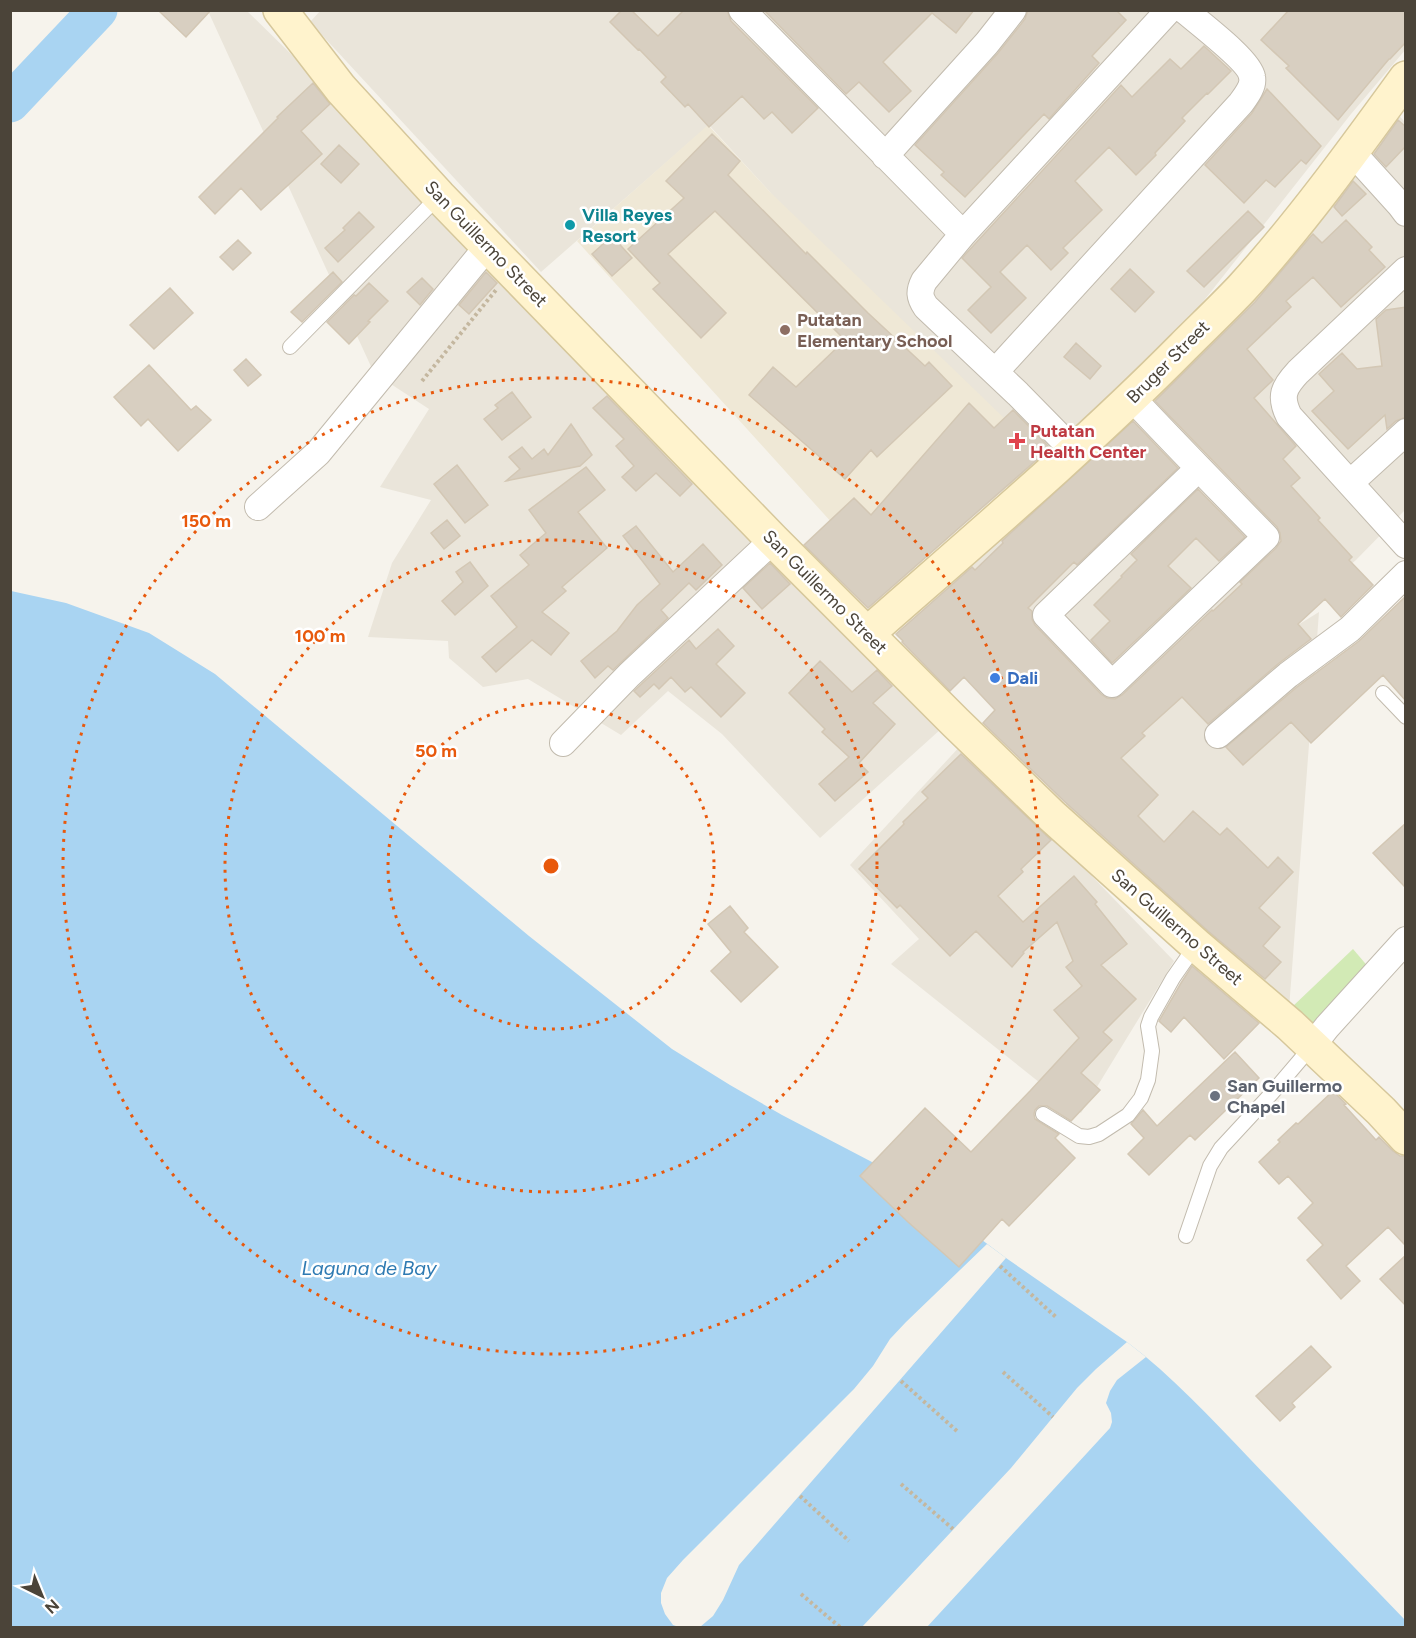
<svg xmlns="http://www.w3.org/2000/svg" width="1416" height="1638" font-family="Figtree,sans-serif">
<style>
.residential{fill:#eae5da}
.education{fill:#efe8d6}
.green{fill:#d2eab5}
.water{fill:#a9d4f2}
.pier{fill:#f6f3ec}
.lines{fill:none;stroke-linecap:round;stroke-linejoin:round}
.river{stroke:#a9d4f2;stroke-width:39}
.building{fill:#d8cfc1;stroke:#d3c7b4;stroke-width:1.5}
.lane-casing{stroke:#c2bbae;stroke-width:16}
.street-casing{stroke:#c2bbae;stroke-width:28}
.secondary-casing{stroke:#d6c79b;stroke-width:36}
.path{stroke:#c4b79f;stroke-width:4;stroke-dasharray:3 3;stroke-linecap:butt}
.lane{stroke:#fff;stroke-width:14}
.street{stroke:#fff;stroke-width:26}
.secondary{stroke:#fff3cd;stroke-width:33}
.ring{fill:none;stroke:#e8590c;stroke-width:3;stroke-dasharray:3 6}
.culture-dot{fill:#0f9aa8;stroke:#fff;stroke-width:2}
.education-dot{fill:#8d6e63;stroke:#fff;stroke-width:2}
.health-dot{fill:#e0444e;stroke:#fff;stroke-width:2}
.shop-dot{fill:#3f7fe0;stroke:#fff;stroke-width:2}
.worship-dot{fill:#6b7280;stroke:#fff;stroke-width:2}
.labels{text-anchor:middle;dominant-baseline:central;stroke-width:5;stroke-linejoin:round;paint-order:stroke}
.culture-label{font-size:18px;font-weight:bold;fill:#0d838f;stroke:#fff;text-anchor:start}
.street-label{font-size:18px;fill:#4b4439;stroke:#fff}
.education-label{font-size:18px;font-weight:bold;fill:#785e54;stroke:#fff;text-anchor:start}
.health-label{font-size:18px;font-weight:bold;fill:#be3a42;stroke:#fff;text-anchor:start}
.shop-label{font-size:18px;font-weight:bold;fill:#366cbe;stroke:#fff;text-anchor:start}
.worship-label{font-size:18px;font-weight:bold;fill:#5b616d;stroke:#fff;text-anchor:start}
.water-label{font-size:20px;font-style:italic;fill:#2e7ab2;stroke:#fff}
.centre{fill:#e8590c;stroke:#fff;stroke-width:3}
.ring-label{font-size:18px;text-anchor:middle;font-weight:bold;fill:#e8590c;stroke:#fff;stroke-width:5;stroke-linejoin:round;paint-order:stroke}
</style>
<rect width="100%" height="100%" fill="#f6f3ec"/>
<path class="residential" d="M321,10H1405L1406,49L1351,114L1191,317L1014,491L971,463L770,192L709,125L541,272L310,22Z
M208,11H247L496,255L941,729L820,838L722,734L668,691L621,735L528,679L483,687L449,658L448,641L368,637L392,563L431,500L380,487L429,409L374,373Z
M1391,107L1405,122V510L1356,560L1243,659L1319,612L1289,1009L1052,816L1109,768L940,574L1077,455Z
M963,743L1174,961L1081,1113L1054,1094L891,964L919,939L850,865Z"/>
<path class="education" d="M708,125L770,192L1005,419L871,566L577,241Z"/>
<path class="green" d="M1353,949L1370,969L1312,1028L1291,1008Z"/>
<path class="water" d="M11,591L66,603L149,633L215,674L529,936L672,1049L730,1085L782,1115L893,1173L1006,1258L1127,1342C1172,1376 1211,1418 1250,1459C1302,1513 1354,1567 1406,1621L1405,1628H11Z"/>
<path class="pier" d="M987,1244L1006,1258L739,1565L723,1600L713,1616L700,1627H679L673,1625L665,1614L661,1603V1593L667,1578L683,1560L854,1389L873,1366L890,1339L906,1322Z
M1127,1342L1146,1357L1117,1380L1110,1391L1106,1403L1111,1413L1112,1422L1110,1428L927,1627H862L1011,1468L1077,1388L1096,1369Z"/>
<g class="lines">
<path class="river" d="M10,103L98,10"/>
</g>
<path class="building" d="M158,10H211L186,37Z
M622,10H631L658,36L684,10H727L731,21L818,108L792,133L772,112L764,119L742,96L709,127L688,104L685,107L661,82L666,77L639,49L638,50L610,22Z
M764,10H974L956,33L932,13L883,62L911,91L889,112L859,82L846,94Z
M1028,10H1116L1126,20L1092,56L1099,63L1049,119L1044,114L965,197L941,175L944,172L915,145L998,53L1025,19Z
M1289,10H1406V42L1390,59H1389L1338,120L1286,68L1289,66L1261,40Z
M1204,46L1231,71L1208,94L1207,93L1182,118L1185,121L1155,153L1156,155L1136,175L1109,147L1075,181L1102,210L1063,248L1068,253L1051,270L1027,245L1000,272L1026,298L991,333L968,310L991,287L962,258L1121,85L1132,97L1170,59L1181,69Z
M313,83L330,104L301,131L322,154L261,210L241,188L215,214L199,197L278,118L277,117Z
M1267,89L1321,146L1306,164L1301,160L1275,187L1266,180L1244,203L1205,165L1252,113Z
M1398,120L1406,127V146L1386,167L1374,154Z
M712,134L740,161L728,175L806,254L807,252L868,313L925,366L929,362L952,386L877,457L871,450L845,479L749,395L773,367L796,387L845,340L715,211L668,254L726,313L701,338L653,289L660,283L628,249L684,198L666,181Z
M339,145L359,164L341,183L321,164Z
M1353,181L1366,194L1342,216L1334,207Z
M1248,211L1264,227L1204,287L1187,271Z
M359,212L374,227L338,262L325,248L345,230L343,228Z
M1346,220L1372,247L1369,250L1385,267L1341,307L1313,277L1286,301L1291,307L1247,349L1273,380L1254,398L1296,446L1283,459L1300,478L1291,486L1320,518L1318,520L1352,557L1349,560L1373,585L1341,617L1325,599L1298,624L1311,639L1278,664L1208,724L1182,697L1142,733L1145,736L1121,758L1158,795L1138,816L1164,842L1193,811L1220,835L1227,828L1268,868L1278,857L1293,872L1259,908L1280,927L1263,946L1281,962L1265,979L1208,931L1065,802L983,723L995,710L964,677L950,691L902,642L903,641L896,634L972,567L975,570L1003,543L1002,541L1133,421L1178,468L1077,565L1074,562L1028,608L1032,611V619L1035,625L1101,694L1107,698L1115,699L1122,695L1212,610L1213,611L1242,584L1240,582L1276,548L1281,541L1280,533L1277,527L1155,401L1255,302L1311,236L1313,234L1322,243Z
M612,236L632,258L612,276L592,254Z
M238,240L251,253L233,270L220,257Z
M1130,269L1154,292L1135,312L1111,289Z
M333,272L342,282L302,322L291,312Z
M486,272L497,283L469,314L459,305Z
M422,278L433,289L420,305L407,292Z
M369,283L388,301L368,321L370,322L349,344L327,322L354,295L356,296Z
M170,288L193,313L154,349L130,325Z
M1406,307V417L1396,421L1387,429L1385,415L1348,449L1312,411L1334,391L1319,374L1342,353L1357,369L1382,366L1376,319L1386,310Z
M1076,343L1101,366L1090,379L1064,357Z
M246,359L261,375L248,386L234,370Z
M149,365L191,410L196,406L211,420L178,451L148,419L141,426L114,397Z
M512,392L531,417L502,440L484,419L498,408L495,405Z
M607,396L692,484L680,496L656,473L636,491L622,477L634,466L616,446L624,439L593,408Z
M969,403L994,428L1013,410L1050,448L868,608L804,545L854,498L871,515Z
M571,424L592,455L580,466L506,481L520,469L509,457L522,447L532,459L544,449L548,455Z
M457,465L488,505L465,523L434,484Z
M586,467L605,490L578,512L607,548L562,587L566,591L542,612L569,633L551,655L532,640L496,672L482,657L517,627L491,596L529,565L520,555L546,533L529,510Z
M1198,489L1245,537L1219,561L1196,538L1168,566L1191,588L1112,663L1091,640L1110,621L1094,605L1122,577L1121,576L1137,560L1131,554Z
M447,520L460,536L444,549L431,533Z
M636,526L673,572L703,544L722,565L696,590L689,583L661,610L668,618L613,670L608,666L595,678L581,661L617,631L637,605L660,584L623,536Z
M470,562L488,586L455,615L442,601L463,582L456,572Z
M770,563L790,584L762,609L743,588Z
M1406,596V701L1383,675L1311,743L1291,722L1243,765L1226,747L1297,687L1359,641Z
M718,629L734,646L716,664L745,693L721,717L691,687L685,692L671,677L659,689L654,684L640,697L634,691L689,640L696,649Z
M820,661L852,692L877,670L892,686L873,703L895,724L859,763L868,772L835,801L819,784L849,757L822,732L825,729L789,693Z
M961,754L1051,840L1021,869L1023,872L998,896L1023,922L1074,876L1097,902L1095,904L1127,944L1101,965L1136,999L1103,1032L1112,1040L1081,1073L1100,1090L1071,1121L1047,1106H1039L1035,1110L1034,1114L1035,1119L1059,1134L1055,1138L1075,1158L1009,1226L1002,1219L959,1267L908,1222L860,1176L925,1108L971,1152L1030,1091L1079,1038L1054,1010L1082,986L1066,967L1073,961L1057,922L1023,952L1024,953L1012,967L976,931L950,956L900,905L897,908L859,869L904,824L903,822L928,798L922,792Z
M1406,823V888L1373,853Z
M730,906L748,928L744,932L778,967L741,1002L711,971L731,952L708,924Z
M1192,966L1259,1023L1224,1059L1184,1017L1171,1032L1159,1021L1181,983Z
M1235,1052L1259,1078L1195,1140L1190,1135L1149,1175L1128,1154L1144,1138L1131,1124L1143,1110L1157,1126Z
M1333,1091L1346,1104L1344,1105L1376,1140L1379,1137L1393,1151L1400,1156H1406V1246L1388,1227L1346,1266L1360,1281L1341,1299L1307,1260L1323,1245L1298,1218L1313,1203L1288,1176L1279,1184L1259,1162L1280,1142L1278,1140L1296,1123L1298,1124Z
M1406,1255V1306L1380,1279Z
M1311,1346L1331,1367L1292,1403L1295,1407L1280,1421L1256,1396Z"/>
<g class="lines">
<g class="lane-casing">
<path id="lane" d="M290,347L439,196
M1383,693L1406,717
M1043,1114L1079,1136L1089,1137L1099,1134L1128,1115L1141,1098L1148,1080L1152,1051L1148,1026L1151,1017L1173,978L1196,945
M1186,1236L1210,1166L1221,1148L1272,1093L1312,1046"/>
</g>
<g class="street-casing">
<path id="street" d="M742,10L963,234
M1352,152L1400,205L1406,213
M885,156L987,43L1013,10
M1406,270L1298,372C1284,387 1279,396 1289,416L1406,545
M995,372L1241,103C1246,96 1254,86 1252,77C1250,61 1199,23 1184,10
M1132,398C1176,445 1221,491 1266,537L1112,684L1046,615L1199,468
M1075,452L1018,394L926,307C919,297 919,291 924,281L963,234L1169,10
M1350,483L1406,432
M258,507L318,453L488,246
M1218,735L1288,675L1350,629L1406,574
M563,743L629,675L773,540
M1312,1046L1327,1027L1406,940"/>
</g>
<g class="secondary-casing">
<path id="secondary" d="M280,10L341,89L439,196L773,540L955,722L1052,816L1196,945L1290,1025L1381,1111L1406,1138
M867,634C974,540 1083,448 1183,347C1202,328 1222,309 1241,289C1301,223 1353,151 1406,78"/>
</g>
<path class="path" d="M422,381L496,290
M1000,1266L1057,1318
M1003,1372L1053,1417
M901,1381L958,1432
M901,1484L953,1529
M800,1496L849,1541
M801,1594L841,1628"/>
<use href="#lane" class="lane"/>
<use href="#street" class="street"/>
<use href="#secondary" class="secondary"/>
</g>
<g class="ring">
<circle cx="551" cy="866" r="163"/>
<circle cx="551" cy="866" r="326"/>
<circle cx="551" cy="866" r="488"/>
</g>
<circle class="culture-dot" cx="570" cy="225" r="6"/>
<circle class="education-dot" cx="785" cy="330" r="6"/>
<path class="health-dot" d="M1014 432h6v6h6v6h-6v6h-6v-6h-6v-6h6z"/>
<circle class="shop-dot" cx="995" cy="678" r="6"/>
<circle class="worship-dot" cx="1215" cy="1096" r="6"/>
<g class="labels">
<g class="culture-label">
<text x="582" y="215">Villa Reyes<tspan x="582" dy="21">Resort</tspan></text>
</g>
<g class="street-label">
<text transform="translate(486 244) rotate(46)">San Guillermo Street</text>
<text transform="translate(1168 362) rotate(-45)">Bruger Street</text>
<text transform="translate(825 592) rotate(45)">San Guillermo Street</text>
<text transform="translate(1177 927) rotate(41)">San Guillermo Street</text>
</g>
<g class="education-label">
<text x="797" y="320">Putatan<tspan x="797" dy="21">Elementary School</tspan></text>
</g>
<g class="health-label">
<text x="1030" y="431">Putatan<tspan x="1030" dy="21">Health Center</tspan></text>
</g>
<g class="shop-label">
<text x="1007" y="678">Dali</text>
</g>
<g class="worship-label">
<text x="1227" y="1086">San Guillermo<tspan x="1227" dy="21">Chapel</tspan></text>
</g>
<g class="water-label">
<text x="369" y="1268">Laguna de Bay</text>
</g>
</g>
<circle cx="551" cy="866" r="9" class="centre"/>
<g class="ring-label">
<text x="206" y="527">150 m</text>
<text x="320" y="642">100 m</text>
<text x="436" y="757">50 m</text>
</g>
<rect width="1416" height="1638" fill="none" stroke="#4b4439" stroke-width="24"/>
<g transform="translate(42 1596) rotate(137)" stroke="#ffffff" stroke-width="4.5" paint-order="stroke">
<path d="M0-4.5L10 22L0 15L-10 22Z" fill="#4b4439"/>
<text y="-9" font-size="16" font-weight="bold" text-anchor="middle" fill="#4b4439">N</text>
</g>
</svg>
